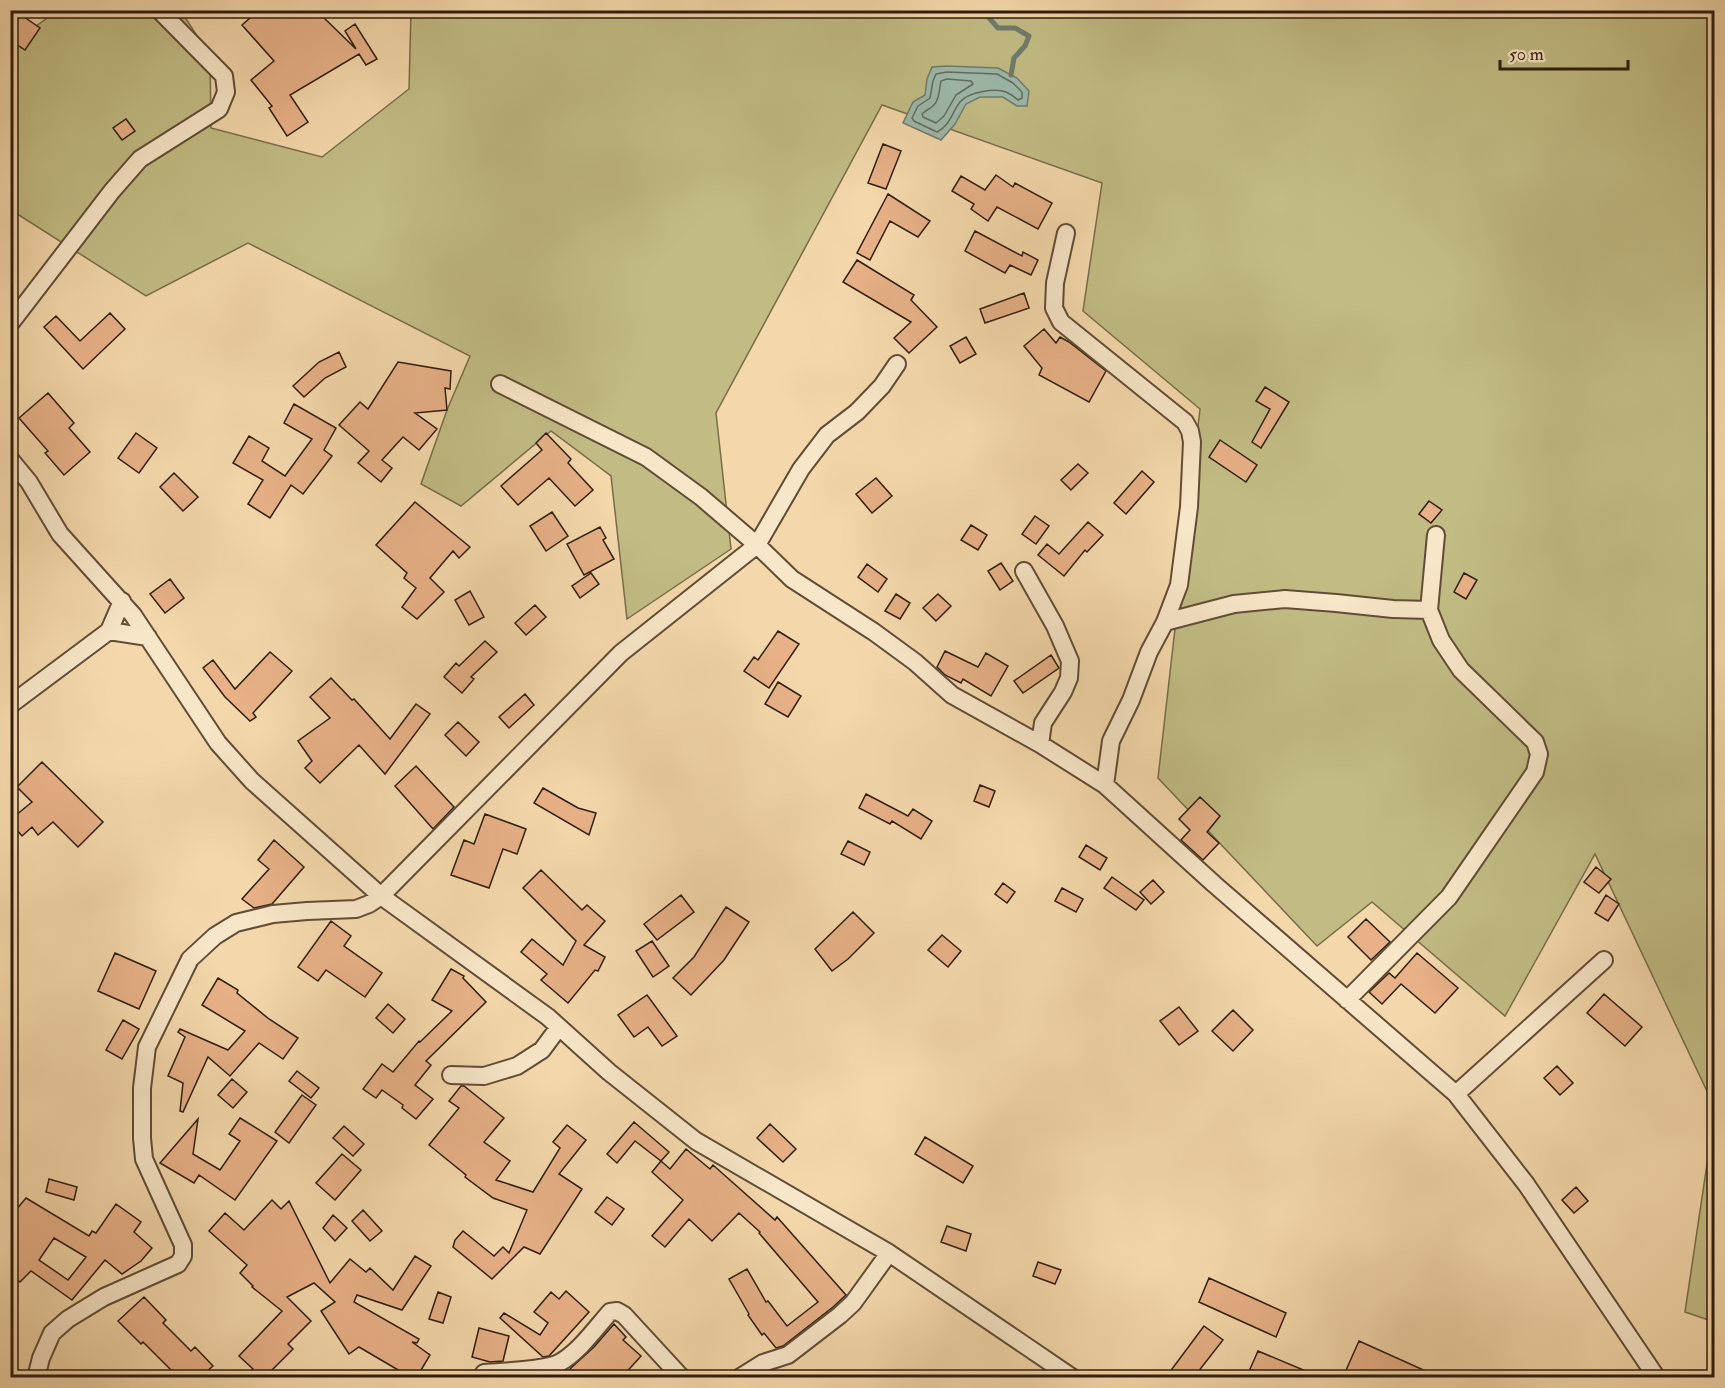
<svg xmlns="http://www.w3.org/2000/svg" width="1725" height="1388" font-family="'IM FELL Double Pica',serif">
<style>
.green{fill:#c2bc84;stroke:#786c4a;stroke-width:1.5}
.water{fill:#9cb9ab;stroke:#707b6d;stroke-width:1.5}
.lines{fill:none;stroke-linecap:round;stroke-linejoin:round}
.shore{stroke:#656b5d;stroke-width:1.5}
.stream{stroke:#707b6d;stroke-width:5}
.building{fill:#e8b188;stroke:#2e1d0f;stroke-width:1.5;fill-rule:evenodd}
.street-casing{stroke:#604c36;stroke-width:20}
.street{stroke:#f8e6c8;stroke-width:16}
</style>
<rect width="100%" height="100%" fill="#f4d8ab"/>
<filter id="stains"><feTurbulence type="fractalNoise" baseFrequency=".00333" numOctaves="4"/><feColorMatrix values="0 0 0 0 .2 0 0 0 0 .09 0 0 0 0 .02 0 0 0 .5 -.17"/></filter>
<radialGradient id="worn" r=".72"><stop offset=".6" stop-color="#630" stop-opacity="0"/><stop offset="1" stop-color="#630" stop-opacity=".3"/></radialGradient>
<path class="green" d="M57,11H181L210,56L211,128L322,157L409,89L411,11H1714V1106L1595,854L1505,1016L1372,902L1317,946L1158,778L1200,409L1083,311L1102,183L882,105L716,413L731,549L627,619L611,476L551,431L461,506L421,484L447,410L470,356L248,243L146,296L11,210L10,45Z
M1714,1117V1322L1685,1312Z"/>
<path class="water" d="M946,66L998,68L1017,78L1029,91L1027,106H1017L1003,97H980L966,104L955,124L941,140L903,123L913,102L925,95L927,79L932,67Z"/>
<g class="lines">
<path class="shore" d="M947,72L997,74L1013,83L1022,92V98L1018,100C1015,97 1010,94 1006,92C995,88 968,92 960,102C952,112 950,126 937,132L914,121L912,118L918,106L930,98L933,81L936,74Z
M947,79L971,81L973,84L956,95L944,116L936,123L923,117L922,114C926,110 930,109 934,105C940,99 939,89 941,81Z"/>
<path class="stream" d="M982,10L998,28H1015L1029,36L1025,46L1014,58L1011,75"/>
</g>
<path class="building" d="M10,10H14L40,28L25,50L10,40Z
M259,10H313L319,17L321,15L356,49L345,31L355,24L377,59L366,65L359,54L290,95L308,122L287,136L269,108L272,106L251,80L274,61L242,25Z
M126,119L135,131L122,140L113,128Z
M883,144L901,151L886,189L868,183Z
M996,175L1013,187L1015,183L1052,203L1038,229L997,207L988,221L971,209L974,204L952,191L961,176L985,190Z
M888,194L930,221L918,237L890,221L870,260L857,253Z
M975,231L1022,256L1023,252L1038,260L1031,275L1010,265L1005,273L965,251Z
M857,260L914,295L911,300L937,327L909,353L894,338L911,322L843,282Z
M1024,293L1029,308L985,323L980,309Z
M110,313L125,329L83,369L44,327L56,316L80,341Z
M1044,329L1056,343L1060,337L1069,342L1106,371L1089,402L1039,375L1042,368L1024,346Z
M966,337L976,354L960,363L950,346Z
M339,352L346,367L325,378L304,397L293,386L319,362Z
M398,362L451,371L450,389L445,388L447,410L415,413L437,429L419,450L403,437L382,460L392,468L381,482L358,463L369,451L339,425L360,402L368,409Z
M1265,387L1289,402L1261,448L1252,442L1270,409L1256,401Z
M48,393L74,423L69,428L90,452L64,475L45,453L48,451L19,418Z
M294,404L336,428L324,450L332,456L303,494L291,485L270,518L248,504L263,480L233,463L249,436L269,448L262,461L285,476L312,439L284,423Z
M136,433L157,448L139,473L118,458Z
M546,433L571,459L568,463L593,490L575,506L549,478L518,505L501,486L542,450L536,443Z
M1220,440L1257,465L1246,482L1209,457Z
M1078,464L1088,473L1071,490L1061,480Z
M1142,471L1154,482L1126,514L1114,503Z
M174,473L198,497L183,511L160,487Z
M876,478L892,496L872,513L856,494Z
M1429,501L1442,510L1431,523L1419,514Z
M415,502L470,547L459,558L453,551L430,578L444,592L417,619L402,607L416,588L404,578L407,573L376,545Z
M552,512L568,536L546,551L530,526Z
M1035,516L1049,526L1036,544L1022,534Z
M1088,522L1103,535L1087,552L1085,550L1064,576L1038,555L1047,544L1059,554Z
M971,525L987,535L978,550L961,540Z
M600,527L606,538L603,540L614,559L584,575L567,544Z
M1001,563L1013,581L1000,590L988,571Z
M867,564L887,579L878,592L858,577Z
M591,573L599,584L580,598L572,586Z
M1464,573L1477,580L1466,599L1454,592Z
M170,579L184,598L165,613L150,594Z
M470,591L484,617L469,625L455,600Z
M896,594L910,603L900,619L885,611Z
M938,594L951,606L936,621L923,608Z
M535,605L546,617L526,635L515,623Z
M778,631L799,644L769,688L744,671L754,657L758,660Z
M485,641L497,652L471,677L474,679L462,693L444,677L456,663L459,666Z
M945,651L978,667L986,653L1008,666L991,696L963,679L961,683L945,675L937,667Z
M270,652L292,671L253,713L256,717L250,721L225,697L203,668L213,660L235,689Z
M1051,655L1059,668L1023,693L1014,681Z
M331,678L352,700L354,699L390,739L416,704L430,714L385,774L359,745L320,783L305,768L312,761L298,741L330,718L310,697Z
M778,682L801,696L788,717L765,704Z
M525,694L534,705L509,728L499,717Z
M458,722L479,742L466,756L445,735Z
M42,762L103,822L78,847L53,822L38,835L32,827L22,836L10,822V820L32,802L17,787Z
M416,766L454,807L433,829L395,786Z
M980,785L995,791L989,807L974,801Z
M543,788L578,808L596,813L589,835L534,803Z
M866,794L908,816L913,809L932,821L921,839L892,821L890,824L859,808Z
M1200,797L1220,816L1207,832L1219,843L1203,860L1181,840L1190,830L1179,819Z
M485,814L526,829L517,854L503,849L489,888L451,875L464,840L474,844Z
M274,840L304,867L272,904L254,908L242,899L269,869L258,860Z
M848,841L870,852L864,865L841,854Z
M1086,845L1107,858L1100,870L1079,857Z
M1596,867L1611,879L1599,893L1584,882Z
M541,870L582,910L587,905L605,921L584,945L605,957L598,971L595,970L568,1003L541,980L547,974L521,952L532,939L563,965L576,941L523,888Z
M1112,877L1144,900L1136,910L1104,888Z
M1153,880L1164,892L1151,904L1140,892Z
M1003,883L1015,892L1007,903L995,894Z
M1062,888L1083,899L1076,912L1055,901Z
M681,895L694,912L657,940L644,924Z
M1606,895L1619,904L1608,921L1595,913Z
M726,907L749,922L724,960L691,995L673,978L694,957Z
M853,912L874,933L848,959L832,971L815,949Z
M1366,919L1390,942L1371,960L1348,937Z
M331,921L351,936L344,946L382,973L365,997L326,970L318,981L298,967Z
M942,935L961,951L948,967L928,950Z
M652,941L669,966L653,977L636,951Z
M115,953L156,971L139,1009L98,991Z
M1417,953L1458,988L1435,1013L1401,984L1382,1004L1369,992L1389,973L1395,978Z
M451,969L464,976L463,978L486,1002L426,1061L431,1065L415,1085L433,1099L416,1119L402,1108L403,1105L382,1090L376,1098L363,1089L382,1064L393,1072L419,1041L420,1042L452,1011L432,1000Z
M218,978L238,990L237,993L269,1019L298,1038L283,1059L259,1043L230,1076L208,1057L183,1112L180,1111L183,1083L168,1076L185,1037L178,1032L180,1029L228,1050L245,1031L202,1005Z
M1604,994L1642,1027L1625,1046L1587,1013Z
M647,995L677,1036L662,1046L648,1027L634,1037L618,1015Z
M388,1004L405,1019L393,1033L376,1018Z
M1179,1007L1198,1031L1179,1045L1160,1021Z
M1233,1010L1253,1030L1233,1051L1212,1031Z
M123,1020L139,1029L122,1059L106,1050Z
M1557,1066L1573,1083L1560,1095L1544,1078Z
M297,1071L319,1088L311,1098L289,1081Z
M232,1079L247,1092L233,1108L218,1095Z
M461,1086H464L504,1118L484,1142L510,1161L496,1180L533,1192L560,1148L553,1142L567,1125L586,1140L559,1174L582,1189L540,1254L524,1247L492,1279L453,1247L455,1240L463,1231L494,1256L503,1247L509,1253L527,1210L493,1198L465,1177L466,1175L429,1145L459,1108L449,1101Z
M302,1095L316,1105L289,1143L275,1132Z
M240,1118L277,1141L235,1200L199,1175L194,1183L160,1163L198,1119L193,1154L220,1170L240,1141L229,1134Z
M634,1122L669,1152L661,1161L635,1141L617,1163L607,1154Z
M770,1124L796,1149L783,1162L757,1138Z
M344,1126L364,1144L353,1156L333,1138Z
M925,1137L973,1166L963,1183L915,1154Z
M686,1149L710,1169L713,1165L775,1220L777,1217L846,1295L833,1307L783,1346L776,1348L764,1333L762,1335L748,1315L749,1314L729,1279L747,1269L766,1302L768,1301L787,1326L818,1302L759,1233L760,1232L739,1213L712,1241L689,1219L665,1247L652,1236L683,1200L652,1172L661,1161L670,1169Z
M342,1154L361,1170L335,1200L316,1183Z
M49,1179L77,1187L74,1200L46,1192Z
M1576,1187L1588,1201L1574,1213L1562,1200Z
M607,1197L624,1209L612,1225L595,1212Z
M26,1198L89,1236L92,1231L96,1233L116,1204L141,1222L134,1232L152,1248L141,1261L122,1274L105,1260L72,1300L31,1271L20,1282L10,1274V1217ZM54,1238L86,1257L68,1280L39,1260Z
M272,1200L281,1209L289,1201L330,1283L350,1259L366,1272L370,1268L393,1290L415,1256L431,1266L402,1310L357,1295L354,1302L419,1339L417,1343L412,1342L430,1355L417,1377H410L359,1347L349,1354L321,1311L335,1302L314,1283L287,1297L311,1321L288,1344L293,1349L265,1377H244L253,1369L239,1356L282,1311L252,1287L253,1286L240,1273L247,1265L209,1231L225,1213L244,1230Z
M363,1210L382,1231L370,1241L352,1221Z
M333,1215L347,1228L335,1241L323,1228Z
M947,1226L971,1234L966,1251L941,1242Z
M1038,1262L1061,1270L1055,1284L1033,1276Z
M1209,1278L1286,1313L1276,1337L1199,1302Z
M566,1291L589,1312L549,1356L543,1357L500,1318L504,1313L540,1335L548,1323L534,1312L551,1292L559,1299Z
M438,1292L451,1297L443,1323L429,1319Z
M144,1297L166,1320L163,1323L191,1351L195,1347L213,1366L200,1377H163L171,1370L143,1342L141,1344L118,1321Z
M614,1324L626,1337L623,1340L641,1356L622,1377H563L571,1368L594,1347Z
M1204,1326L1223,1340L1194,1377H1166Z
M479,1328L509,1336L503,1361L490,1362L472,1357Z
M1359,1341L1439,1377H1343Z
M1258,1351L1320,1377H1269L1250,1369Z"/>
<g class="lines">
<g class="street-casing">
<path id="street" d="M1066,233L1055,283L1054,308L1061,322L1185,422L1190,431L1192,442L1189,507L1179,585L1165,622L1149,652L1131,700L1111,741L1105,785
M10,324L112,191L140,159L219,109L226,92L224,76L159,10
M500,384L646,457L701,497L757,545L792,579L874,632L915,662L952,695L1040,744L1105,785L1214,884L1456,1094L1526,1184L1657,1378
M10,459L29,482L60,534L133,615L218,743L252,781L381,896L548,1017L609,1072L696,1141L889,1253L1073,1378
M1024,571L1055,626L1070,661L1069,678L1063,692L1043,723L1040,744
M1165,622L1234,604L1285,599L1336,603L1393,609L1429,610
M109,631L148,637
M10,705L109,631L122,601
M1347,1000L1449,897L1535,772L1539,754L1535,742L1461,670L1441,640L1429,610L1436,535
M451,1075L484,1076L517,1066L542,1050L559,1027
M1456,1094L1604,960
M484,1373C503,1371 543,1371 559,1363C579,1352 595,1329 610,1312L617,1311L624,1315L682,1378
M36,1378L41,1358L52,1333L68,1319L104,1297L178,1264L183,1256V1245L144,1159L142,1138V1088L147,1047L190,959L215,936L236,923L273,914L307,911L356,909L369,904L381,896L621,653L757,545L801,469L827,435L857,412L882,386L897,364
M739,1378L763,1363L788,1355L840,1315L853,1303L889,1253"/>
</g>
<use href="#street" class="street"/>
</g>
<rect width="1725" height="1388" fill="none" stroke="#f4d8ab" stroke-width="36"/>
<rect x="12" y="12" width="1701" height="1364" fill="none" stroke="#2e1d0f" stroke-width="3"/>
<rect x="18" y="18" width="1689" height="1352" fill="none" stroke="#2e1d0f" stroke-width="1.5"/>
<path d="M1500 60v9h128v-9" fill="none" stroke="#2e1d0f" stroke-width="3"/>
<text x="1509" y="60" font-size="18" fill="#2e1d0f" stroke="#f8e6c8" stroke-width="4.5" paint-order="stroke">50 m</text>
<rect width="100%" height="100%" filter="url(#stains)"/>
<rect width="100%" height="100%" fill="url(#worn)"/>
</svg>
